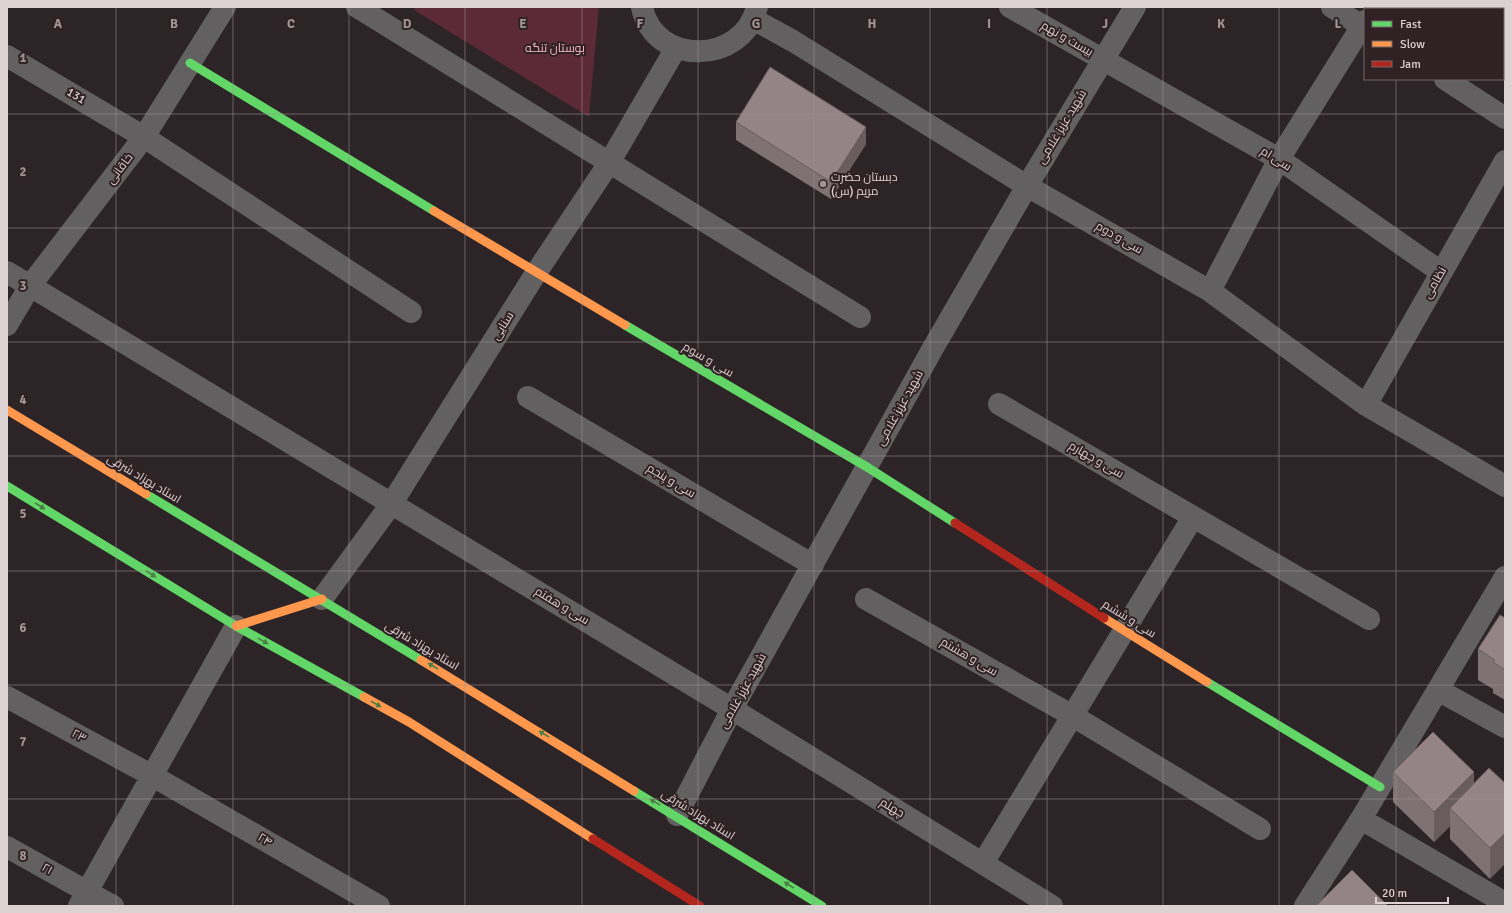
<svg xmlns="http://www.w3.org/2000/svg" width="1512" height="913" font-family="Signika,Cairo,sans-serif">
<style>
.green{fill:#5c2936}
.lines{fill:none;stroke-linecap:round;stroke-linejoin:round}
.street{stroke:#636061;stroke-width:22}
.fast{stroke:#63d668;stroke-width:9}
.slow{stroke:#ff974d;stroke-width:9}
.jam{stroke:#b3261e;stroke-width:9}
.wall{fill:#7f7274}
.shaded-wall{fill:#685c5e}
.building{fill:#948487;stroke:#685c5e}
.oneway{fill:#4a7c46}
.grid{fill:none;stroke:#9e9496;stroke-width:1;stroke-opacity:0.55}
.poi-dot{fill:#9e9496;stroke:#302124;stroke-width:1.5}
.labels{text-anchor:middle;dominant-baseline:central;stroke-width:4;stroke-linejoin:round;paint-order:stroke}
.street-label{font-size:12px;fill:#dcd1d3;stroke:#302124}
.park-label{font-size:12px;fill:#f7b8c4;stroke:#302124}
.poi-label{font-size:12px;fill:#dcd1d3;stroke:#302124;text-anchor:start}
.grid-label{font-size:13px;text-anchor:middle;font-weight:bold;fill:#9e9496;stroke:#302124;stroke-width:4;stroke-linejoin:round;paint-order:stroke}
</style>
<rect width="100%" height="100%" fill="#2c2426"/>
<path class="green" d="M416,7H599L589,117L414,10Z"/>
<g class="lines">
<path class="street" d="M357,7L860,317
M642,7C654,67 743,65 757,7
M1010,7L1279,159L1441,272
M1332,7L1365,28
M753,19L793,41L1027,186L1210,291L1366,405L1505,486
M7,56L144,137L411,312
M1445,79L1505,118
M7,272L732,709L1052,906
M1210,291L1279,159L1365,21
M7,325L30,286L144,137L225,7
M528,397L813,565
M999,404L1369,619
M1366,405L1505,161
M322,599L392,503L536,273L609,163L676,48
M866,599L1073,716L1260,829
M1438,690L1505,727
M7,697L151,775L379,906
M677,815L732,709L933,348L1027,186L1135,7
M1361,819L1505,903
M7,847L113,906
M983,863L1193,517
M79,906L236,626
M1305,906L1361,819L1505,577"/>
<path class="fast" d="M190,63L434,211
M625,325L867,467L955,523
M7,486L236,626L364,697
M146,494L421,660
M1207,682L1380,787
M634,791L822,906"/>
<path class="slow" d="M434,211L625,325
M7,410L146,494
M1104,618L1207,682
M236,626L322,599
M421,660L634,791
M364,697L409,722L593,839"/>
<path class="jam" d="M955,523L1104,618
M593,839L700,906"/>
</g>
<path class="wall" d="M736,122L866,144L831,199L736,140Z
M1505,618V700L1493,693V689L1478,680V649Z
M1393,772L1474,784L1505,783L1490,879L1450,839V826L1434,842L1393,802Z"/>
<path class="shaded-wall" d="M866,127V144L831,199V182Z
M1474,772V802L1450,808V826L1434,842V812Z
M1505,833V864L1490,879V848Z"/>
<path class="building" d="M770,67L866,127L831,182L736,122Z
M1500,615L1505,618V670L1493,662L1495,660L1478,649Z
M1433,732L1474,772L1434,812L1393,772Z
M1489,768L1505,783V833L1490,848L1450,808Z
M1352,870L1388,906H1316Z"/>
<defs><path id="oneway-solid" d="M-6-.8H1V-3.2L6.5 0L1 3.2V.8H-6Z"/></defs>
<g class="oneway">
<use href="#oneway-solid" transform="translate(40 506) rotate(32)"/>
<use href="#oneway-solid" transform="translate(151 574) rotate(32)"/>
<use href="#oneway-solid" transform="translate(263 641) rotate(29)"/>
<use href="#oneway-solid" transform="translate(433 666) rotate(-149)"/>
<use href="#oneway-solid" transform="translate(376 704) rotate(29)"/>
<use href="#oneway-solid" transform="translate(544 734) rotate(-149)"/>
<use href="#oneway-solid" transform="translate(655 802) rotate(-149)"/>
<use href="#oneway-solid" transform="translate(789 885) rotate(-148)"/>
</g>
<path class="grid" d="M116,7V906M233,7V906M349,7V906M465,7V906M582,7V906M698,7V906M814,7V906M930,7V906M1047,7V906M1163,7V906M1279,7V906M1396,7V9M1396,79V906M7,114H1505M7,228H1505M7,342H1505M7,456H1505M7,571H1505M7,685H1505M7,799H1505"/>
<circle class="poi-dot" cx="823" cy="184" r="4"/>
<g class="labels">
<g class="street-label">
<text transform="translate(1067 39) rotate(30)">بیست و نهم</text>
<text transform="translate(76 96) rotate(31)">131</text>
<text transform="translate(1062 127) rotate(-59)">شهید عزیز غلامی</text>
<text transform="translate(1276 159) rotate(32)">سی ام</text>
<text transform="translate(120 169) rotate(-53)">خاقانی</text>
<text transform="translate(1119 238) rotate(30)">سی و دوم</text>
<text transform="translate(1435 283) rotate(-60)">نظامی</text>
<text transform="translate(503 326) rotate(-58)">سنایی</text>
<text transform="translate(708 360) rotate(30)">سی و سوم</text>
<text transform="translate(900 408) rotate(-61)">شهید عزیز غلامی</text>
<text transform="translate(1096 460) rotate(30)">سی و چهارم</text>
<text transform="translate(144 479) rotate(31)">استاد بهزاد شرقی</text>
<text transform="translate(671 481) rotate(31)">سی و پنجم</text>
<text transform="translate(562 606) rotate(31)">سی و هفتم</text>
<text transform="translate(1129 619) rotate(32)">سی و ششم</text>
<text transform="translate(422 646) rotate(31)">استاد بهزاد شرقی</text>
<text transform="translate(969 657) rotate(30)">سی و هشتم</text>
<text transform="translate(743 691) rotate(-61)">شهید عزیز غلامی</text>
<text transform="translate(79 736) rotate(28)">۲۳</text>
<text transform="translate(892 808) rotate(31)">چهلم</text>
<text transform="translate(698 815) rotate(32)">استاد بهزاد شرقی</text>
<text transform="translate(265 840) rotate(30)">۲۴</text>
<text transform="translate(47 869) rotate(29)">۲۱</text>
</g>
<g class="park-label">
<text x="555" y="48">بوستان تنگه</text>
</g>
<g class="poi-label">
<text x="831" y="177">دبستان حضرت<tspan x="831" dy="14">مریم (س)</tspan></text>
</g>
</g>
<g class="grid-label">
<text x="58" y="28">A</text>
<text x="174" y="28">B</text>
<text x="291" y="28">C</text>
<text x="407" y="28">D</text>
<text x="523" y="28">E</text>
<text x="640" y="28">F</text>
<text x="756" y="28">G</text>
<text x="872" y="28">H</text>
<text x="989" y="28">I</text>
<text x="1105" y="28">J</text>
<text x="1221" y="28">K</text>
<text x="1338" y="28">L</text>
<text x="23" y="62">1</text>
<text x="23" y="176">2</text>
<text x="23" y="290">3</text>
<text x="23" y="404">4</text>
<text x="23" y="518">5</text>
<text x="23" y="632">6</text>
<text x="23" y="746">7</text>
<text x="23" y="860">8</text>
</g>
<rect width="1512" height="913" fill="none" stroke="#dcd1d3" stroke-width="16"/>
<rect x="1364" y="8" width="140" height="72" fill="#302124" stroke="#75676a"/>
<rect x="1372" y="21" width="20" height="6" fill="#63d668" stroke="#75676a"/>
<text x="1400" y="28" font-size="12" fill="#dcd1d3">Fast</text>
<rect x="1372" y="41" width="20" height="6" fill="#ff974d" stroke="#75676a"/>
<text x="1400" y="48" font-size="12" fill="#dcd1d3">Slow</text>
<rect x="1372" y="61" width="20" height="6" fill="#b3261e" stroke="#75676a"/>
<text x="1400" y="68" font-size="12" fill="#dcd1d3">Jam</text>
<path d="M1376 897v6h72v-6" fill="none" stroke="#dcd1d3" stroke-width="2"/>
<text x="1382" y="897" font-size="12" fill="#dcd1d3" stroke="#302124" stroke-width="3" paint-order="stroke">20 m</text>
</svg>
